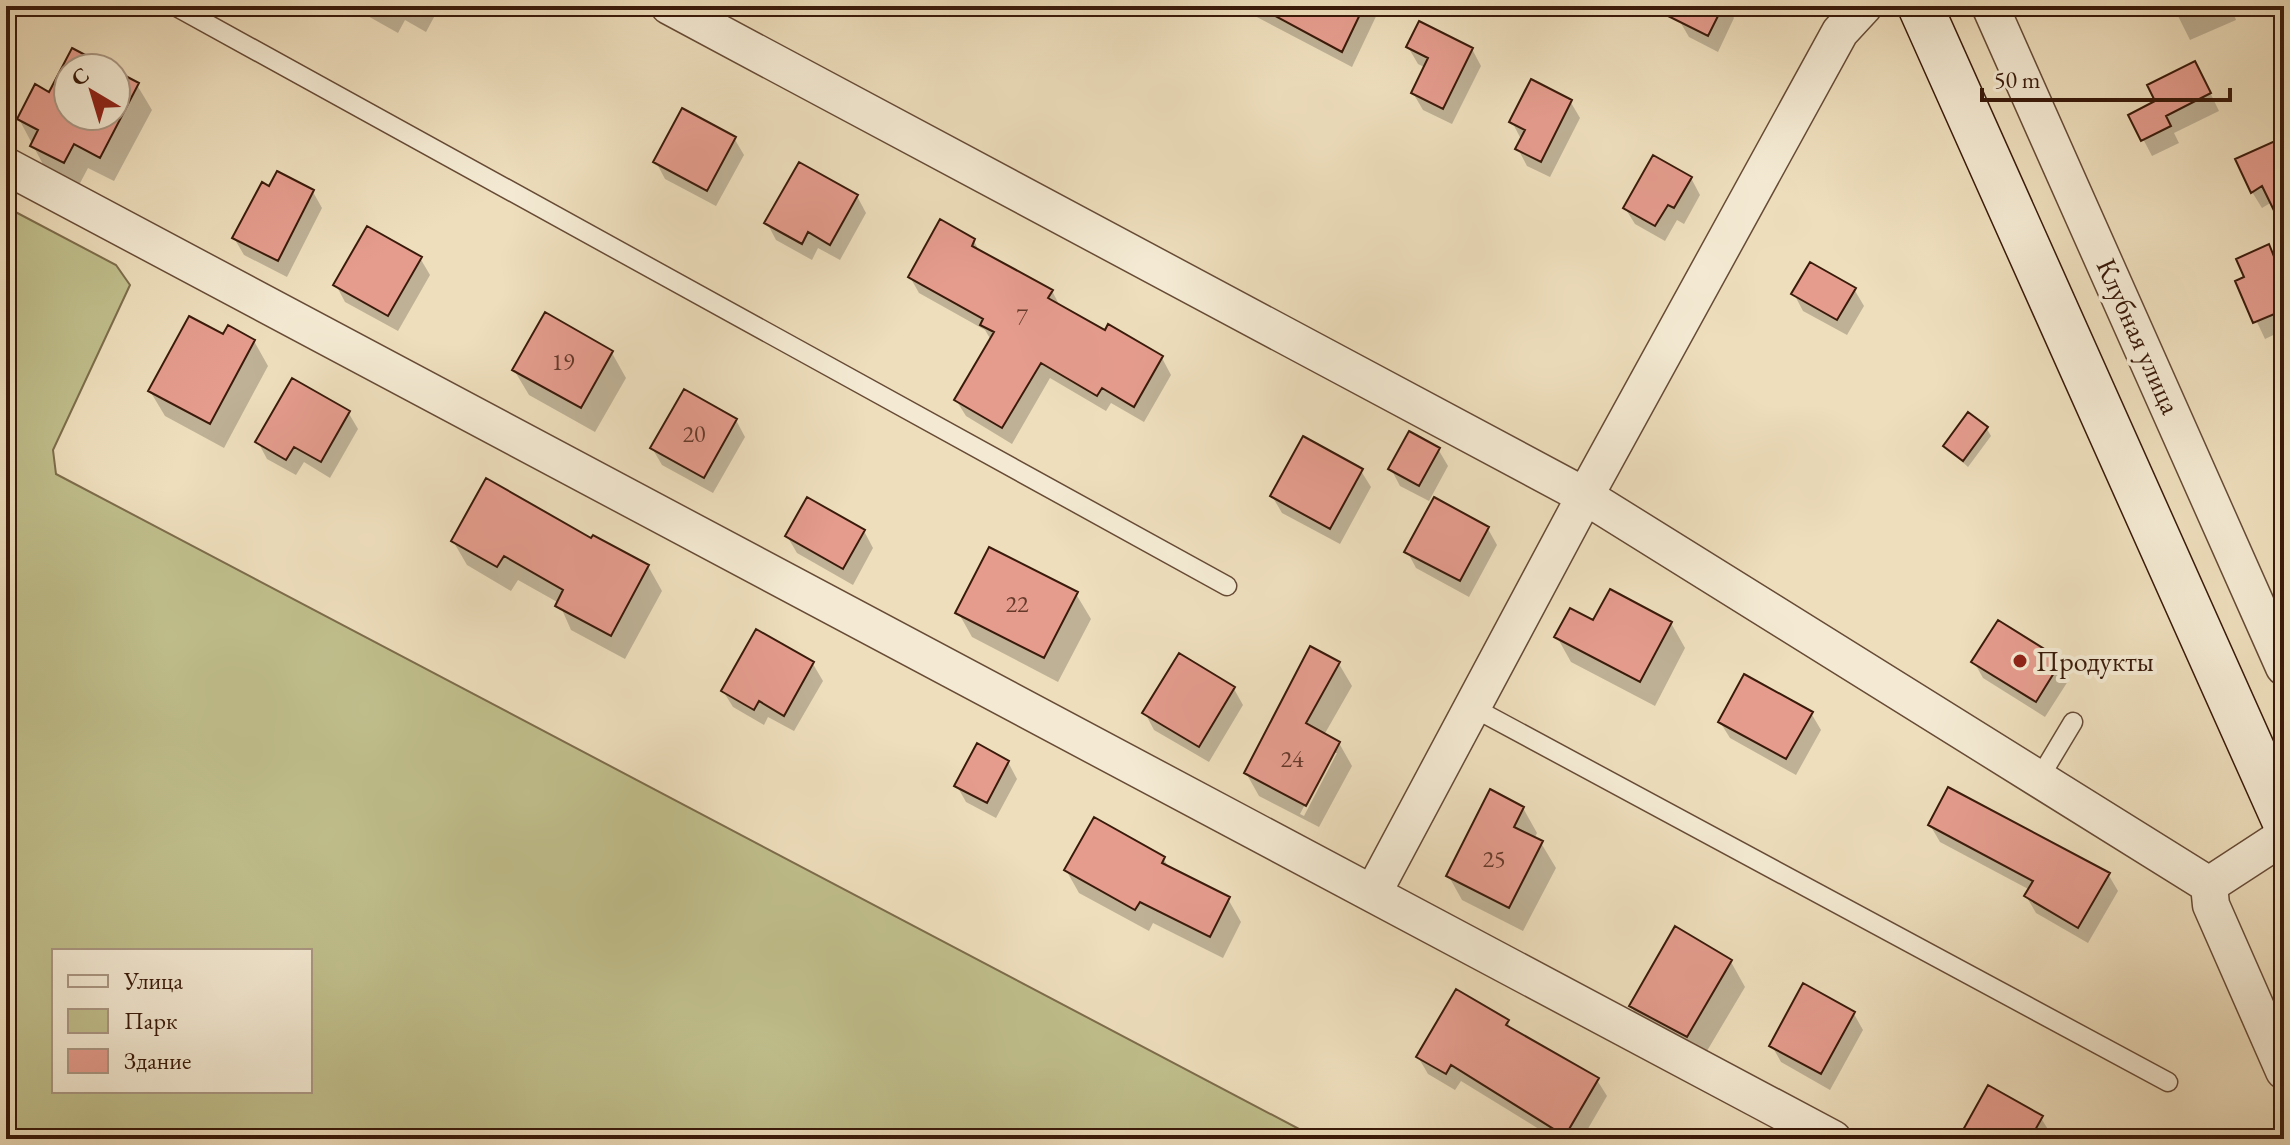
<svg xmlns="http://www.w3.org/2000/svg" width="2290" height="1145" font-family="'EB Garamond',serif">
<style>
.green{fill:#c0bf8c;stroke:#7d6c4b;stroke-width:2;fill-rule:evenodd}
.shadow{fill:#0003;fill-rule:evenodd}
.building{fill:#e59c8d;stroke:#3a1a0a;stroke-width:2}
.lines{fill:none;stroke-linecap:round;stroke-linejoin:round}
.lane-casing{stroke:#674b36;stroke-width:21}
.street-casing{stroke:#674b36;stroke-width:39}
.secondary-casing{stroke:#3a1a0a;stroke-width:47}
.lane{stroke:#f4ead3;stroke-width:18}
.street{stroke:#f4ead3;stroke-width:36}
.secondary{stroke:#f4ead3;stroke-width:44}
.poi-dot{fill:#8f2418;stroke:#f4ead3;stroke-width:3}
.labels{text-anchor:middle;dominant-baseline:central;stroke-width:8;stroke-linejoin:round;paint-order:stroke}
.number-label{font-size:24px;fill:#653a2b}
.street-label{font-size:28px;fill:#3a1a0a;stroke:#f4ead3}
.poi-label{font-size:28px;fill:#3a1a0a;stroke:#f4ead3;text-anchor:start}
</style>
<rect width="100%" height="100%" fill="#eedebc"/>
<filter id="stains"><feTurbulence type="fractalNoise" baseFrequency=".0025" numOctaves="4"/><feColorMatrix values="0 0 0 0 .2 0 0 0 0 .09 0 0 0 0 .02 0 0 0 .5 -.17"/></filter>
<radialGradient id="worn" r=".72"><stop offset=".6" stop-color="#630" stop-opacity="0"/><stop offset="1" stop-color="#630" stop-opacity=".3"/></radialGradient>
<path class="green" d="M6,207L116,265L130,285L53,450L56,474L1318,1139H6ZM54,951H310V1091H54Z"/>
<path class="shadow" d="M361,6H440L426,32L405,20L398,33L366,15Z
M1236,6H1380V8L1352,67Z
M1686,6H1727L1734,18L1718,52L1689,37L1679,20Z
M2173,6H2231L2236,20L2190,40Z
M1408,47L1472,49L1481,66L1452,124L1423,110L1413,93L1426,68L1418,64Z
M73,51L105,68H68V116H116V74L137,85L152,110L114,181L88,168L78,187L46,170L19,119L49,94Z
M2204,80L2219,111L2174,133L2179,143L2152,156L2131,116Z
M1570,101L1580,118L1550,177L1527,166L1518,149L1521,139L1512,122Z
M734,138L744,155L716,206L665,179L656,162Z
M2284,139V212L2272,202L2262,208L2252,192Z
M1691,178L1700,195L1684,224L1677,220L1665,241L1635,224L1625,208Z
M313,192L322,208L287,277L244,255L234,238Z
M857,196L866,213L840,260L818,248L812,260L776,240L767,223Z
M974,241L980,253L1052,291L1061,308L1162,358L1171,375L1144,422L1111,403L1106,411L1050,378L1012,444L966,416L956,400L991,340L985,330L919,293L910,277Z
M2268,247L2279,266H2284V330L2265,339L2238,282L2247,278Z
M420,258L430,275L398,331L345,302L336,285Z
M1854,289L1864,306L1847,335L1803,311L1794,294Z
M224,337L254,341L268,366L224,448L165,416L150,391Z
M612,353L626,378L595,432L529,395L514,370Z
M348,412L358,429L330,478L304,462L296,475L267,459L258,442Z
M736,420L745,437L713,493L662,465L652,448Z
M1987,429L1991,436L1968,467L1945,446Z
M1438,449L1448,466L1429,501L1400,486L1391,469Z
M1361,471L1371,487L1340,544L1282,513L1272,496Z
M1488,529L1497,545L1469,597L1416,568L1407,551Z
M864,531L873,548L853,585L797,553L787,536Z
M453,541H592L648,566L662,591L625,659L571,630L559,603L518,580L511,591L467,565Z
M1076,594L1091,619L1058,682L972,637L958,612Z
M1593,623H1671L1685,648L1655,706L1571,662L1557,637Z
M757,632L813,664L823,681L794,731L768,717L764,725L733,707L723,691Z
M1311,648L1339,664L1352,686L1324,735L1339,743L1352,766L1319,827L1259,796L1246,773ZM1332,753H1337L1304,816L1300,814Z
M1974,662H2060L2070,678L2045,717L1983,678Z
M1234,689L1243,705L1209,762L1154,730L1145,713Z
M1811,713L1821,730L1796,775L1730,738L1720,722Z
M1008,762L1017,779L996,818L966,802L957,786Z
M1523,808L1537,833L1534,839L1541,843L1556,868L1523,931L1462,900L1448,875Z
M1930,825L2108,874L2118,891L2088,943L2036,913L2026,896L2030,890L1940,842Z
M1163,858L1170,869L1228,899L1241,922L1223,958L1153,923L1149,931L1079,893L1066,870Z
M1676,929L1731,962L1745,987L1701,1061L1645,1031L1631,1006Z
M1854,1014L1863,1030L1830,1090L1781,1062L1772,1046Z
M1507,1021L1513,1032L1597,1080L1607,1096L1582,1139H1555L1461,1081L1455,1090L1428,1074L1418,1057Z
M2041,1118L2054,1139H1960Z
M2099,1131L2113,1139H2094Z"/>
<path class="building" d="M1257,6H1364L1342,52Z
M1648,6H1723L1708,36Z
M1419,21L1473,48L1443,109L1411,93L1428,58L1406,47Z
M72,48L110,68H68V116H116V71L139,83L100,158L74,144L64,163L30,146L38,130L17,119L35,84L49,92Z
M2195,61L2211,93L2166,116L2171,126L2141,141L2128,115L2155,101L2147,85Z
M1531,79L1572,100L1541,162L1515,149L1525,130L1509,122Z
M682,108L736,137L707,191L653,162Z
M2284,137V231L2262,186L2251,193L2235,159Z
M1653,155L1692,177L1674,208L1668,205L1655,226L1623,208Z
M799,162L858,195L830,245L808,232L802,244L764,223Z
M277,171L314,190L278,261L232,238L262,182L269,186Z
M940,219L975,239L972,246L1053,290L1048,298L1105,330L1108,324L1163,356L1134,407L1102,388L1097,396L1041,363L1002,428L954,400L994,332L980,325L983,319L908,277Z
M367,226L422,257L388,316L333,285Z
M2269,244L2277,264L2284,261V310L2253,323L2235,281L2244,277L2236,259Z
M1810,262L1856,288L1837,320L1791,294Z
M545,312L613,351L581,408L512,370Z
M189,316L223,334L228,325L255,340L210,424L148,391Z
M292,378L350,411L321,462L294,447L286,460L255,442Z
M684,389L737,419L704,478L650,448Z
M1968,412L1988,427L1963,461L1943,446Z
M1409,431L1440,448L1419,486L1388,469Z
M1303,436L1363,469L1330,529L1270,496Z
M486,478L591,538L593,535L649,565L611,636L555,606L563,590L504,556L497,567L451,541Z
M807,497L865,530L843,569L785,536Z
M1434,497L1489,527L1460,581L1404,552Z
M989,547L1078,592L1044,658L955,613Z
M1610,589L1672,622L1640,682L1554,637L1570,608L1593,620Z
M1998,620L2062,660L2036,702L1971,662Z
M756,629L814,662L784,716L759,701L754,710L721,691Z
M1310,646L1340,662L1306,723L1340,742L1306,806L1244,773Z
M1179,653L1235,687L1199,747L1142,713Z
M1744,674L1813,712L1786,759L1718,722Z
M977,743L1009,761L987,803L954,786Z
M1948,787L2110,873L2078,928L2024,896L2033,881L1928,825Z
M1490,789L1524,807L1514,827L1543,841L1509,908L1446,876Z
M1094,817L1165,857L1162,863L1230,897L1210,937L1140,902L1135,910L1064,870Z
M1675,926L1732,960L1687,1037L1629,1006Z
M1803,983L1855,1012L1821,1074L1769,1046Z
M1456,989L1509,1020L1506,1025L1599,1078L1565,1136L1451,1065L1446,1074L1416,1057Z
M1988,1085L2043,1116L2030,1139H1958Z"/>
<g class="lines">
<g class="lane-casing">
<path id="lane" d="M175,6L1227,586
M1472,707L2168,1082
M2040,777L2073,722"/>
</g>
<g class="street-casing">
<path id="street" d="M669,6L1585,496L2209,885
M1990,6L2284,667
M6,166L1833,1139
M2209,885L2211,905L2284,1071
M2209,885L2284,836
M1373,893L1585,496L1840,32L1864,6"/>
</g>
<g class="secondary-casing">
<path id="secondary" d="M1920,6L2284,820"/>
</g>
<use href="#lane" class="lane"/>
<use href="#street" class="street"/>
<use href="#secondary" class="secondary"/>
</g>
<circle class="poi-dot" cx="2020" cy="661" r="8"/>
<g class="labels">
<g class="number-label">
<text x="1022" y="316">7</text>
<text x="563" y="361">19</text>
<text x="694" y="433">20</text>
<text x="1017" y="603">22</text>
<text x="1292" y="758">24</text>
<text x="1494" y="858">25</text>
</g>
<g class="street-label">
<text transform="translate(2139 336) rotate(66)">Клубная улица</text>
</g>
<g class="poi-label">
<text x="2036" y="661">Продукты</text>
</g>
</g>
<rect width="2290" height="1145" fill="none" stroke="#eedebc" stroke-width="32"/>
<rect x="8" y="8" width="2274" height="1129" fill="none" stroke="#3a1a0a" stroke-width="4"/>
<rect x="16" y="16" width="2258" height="1113" fill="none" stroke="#3a1a0a" stroke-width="2"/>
<rect x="52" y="949" width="260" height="144" fill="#f4ead3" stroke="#aa9783" stroke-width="2"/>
<rect x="68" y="975" width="40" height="12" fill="#f4ead3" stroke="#aa9783" stroke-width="2"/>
<text x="124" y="989" font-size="24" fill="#3a1a0a">Улица</text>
<rect x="68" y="1009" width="40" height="24" fill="#c0bf8c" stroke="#aa9783" stroke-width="2"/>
<text x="124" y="1029" font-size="24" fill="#3a1a0a">Парк</text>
<rect x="68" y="1049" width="40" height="24" fill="#e59c8d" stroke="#aa9783" stroke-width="2"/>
<text x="124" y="1069" font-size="24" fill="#3a1a0a">Здание</text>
<g transform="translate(92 92) rotate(322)"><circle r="38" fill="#f4ead3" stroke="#aa9783" stroke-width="2"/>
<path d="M0-6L14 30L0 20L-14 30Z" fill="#8f2418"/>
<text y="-12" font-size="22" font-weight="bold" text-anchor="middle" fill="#3a1a0a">С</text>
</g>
<path d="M1982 88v12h248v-12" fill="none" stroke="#3a1a0a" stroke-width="4"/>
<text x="1994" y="88" font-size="24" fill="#3a1a0a" stroke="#f4ead3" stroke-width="6" paint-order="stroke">50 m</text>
<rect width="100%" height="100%" filter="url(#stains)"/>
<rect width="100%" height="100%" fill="url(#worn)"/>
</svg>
